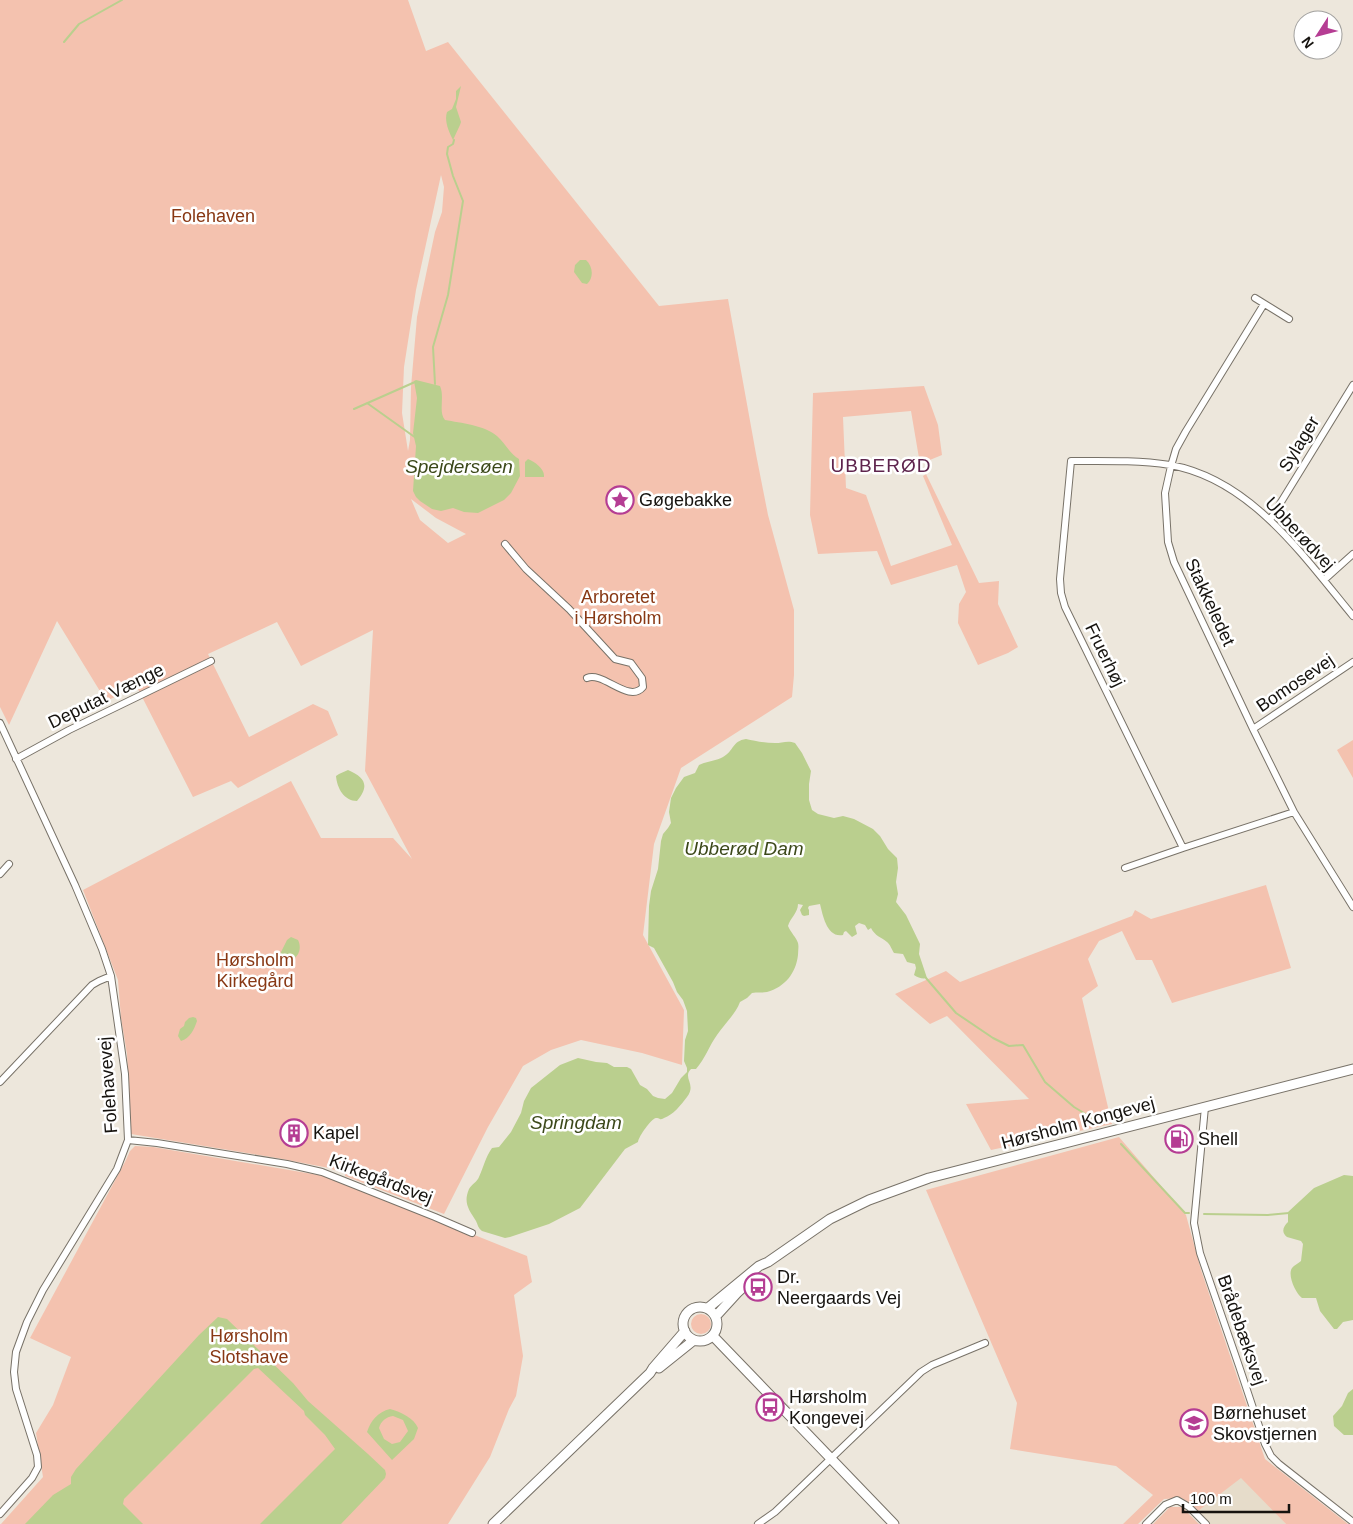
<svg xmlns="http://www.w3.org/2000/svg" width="1353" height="1524" font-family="Helvetica,sans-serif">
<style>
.built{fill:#e6dcca}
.green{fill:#f4c2af;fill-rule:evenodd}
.water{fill:#bacf8e;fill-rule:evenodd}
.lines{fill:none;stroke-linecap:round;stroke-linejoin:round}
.stream{stroke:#bacf8e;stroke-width:2}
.street-casing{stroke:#787268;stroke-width:8}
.secondary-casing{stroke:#787268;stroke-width:11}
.street{stroke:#fff;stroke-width:6}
.secondary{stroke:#fff;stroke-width:9}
.labels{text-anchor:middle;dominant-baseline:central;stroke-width:5;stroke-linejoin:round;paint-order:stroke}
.park-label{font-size:18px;fill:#883814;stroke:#fff}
.street-label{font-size:18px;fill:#16130f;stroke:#fff}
.poi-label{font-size:18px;fill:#16130f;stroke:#fff;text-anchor:start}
.neighbourhood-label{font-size:19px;letter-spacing:1px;fill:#5e244d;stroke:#fff}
.water-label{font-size:19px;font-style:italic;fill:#3b4819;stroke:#fff}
</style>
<rect width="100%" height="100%" fill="#ede7dc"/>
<path class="built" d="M1241,1477L1286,1524H1211L1198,1511Z"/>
<path class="green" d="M0,0H408L426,51L448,42L659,306L728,299L756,454L768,515L794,610V675L792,697L681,768L654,844L643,935L684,1010L682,1065L642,1053L581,1040L551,1050L523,1066L488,1127L444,1214L345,1176V1174L329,1168L277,1158L131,1134L127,1054L121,1018L118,980L83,890L291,781L321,838H393L412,859L365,771L373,630L301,666L277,622L208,654L249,737L313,704L328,711L338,735L238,788L231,781L193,797L137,687L106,701L57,621L9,725L0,707ZM441,175L444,187L442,212L435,232L417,317L411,387L410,440L408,451L402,413L404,367L416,290ZM411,499L436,518L466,534L448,543L420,520Z
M924,386L938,425L942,455L920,464L911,411L843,417L846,488L866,495L891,566L952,545L923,476L926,474L979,583L999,581L998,604L1018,647L1008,653L978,665L958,623L959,604L966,592L957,565L891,585L877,551L818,554L810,515L813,393Z
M1353,740V778L1337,750Z
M1266,885L1291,968L1172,1003L1152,960H1136L1122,931L1099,941L1088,959L1098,986L1082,998L1112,1124L991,1150L966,1104L1029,1099L947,1016L930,1024L895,994L946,971L960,982L1132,916L1135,910L1151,919Z
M1119,1137L1186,1215L1201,1270L1265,1459L1348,1524H1286L1241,1478L1198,1511L1182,1498L1164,1499L1138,1524H1123L1153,1495L1116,1466L1010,1449L1017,1403L926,1190Z
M135,1146L153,1147L330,1177L527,1256L532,1282L514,1295L523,1356L516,1396L509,1409L490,1457L448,1524H1L43,1477L36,1433L53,1405L71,1357L30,1338L125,1162L130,1151Z
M691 1324a10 10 0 1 1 20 0a10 10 0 1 1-20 0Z
M1170,1507H1182L1199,1524H1153Z"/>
<path class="water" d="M461,86L456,107L461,122L460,125L453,140C449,132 444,121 447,112L452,109L456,99V91Z
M580,260H586C593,266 594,278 587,284L582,283L574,272L575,265Z
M416,380L440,386C445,397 438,412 445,420C461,423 484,425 497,436C505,443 510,454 519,459L520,476L511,493L504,500L478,513L464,512L453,508L441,511L432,509L420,501L416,497L413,491L416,446L413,433L417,398L414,381Z
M528,459C535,462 545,469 544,477H525V462Z
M746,739C755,741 765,743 775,743C782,743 788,740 795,743L802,753L811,771L809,784V800L812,810L818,814L834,818L843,816L854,819L873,829L880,836L888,849L897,858L898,868L896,882L898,894L896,902L906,915L920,944L919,954L927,978C923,979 918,978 914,975L916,968L915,964L907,962L903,954L894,953C892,950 890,944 887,942C881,937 875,936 871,928L868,930L865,925L859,923L855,926L857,934L852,937L846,931L844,932L843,935C827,938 823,916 820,904L809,906L808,908L809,910V915L804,916L802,915L800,910L803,905L798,904C798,913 790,918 788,926C791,933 796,937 798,943C799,947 798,951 798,955C796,973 785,987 767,992C762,993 757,992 752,993L747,998L740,1002C735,1015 725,1023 717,1035C709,1046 705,1059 696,1069H691C682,1078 697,1084 687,1097C681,1105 673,1115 664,1118C658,1121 662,1118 656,1118C651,1119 639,1136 638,1142L625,1149L580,1208L549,1224L510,1237L505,1238L482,1231C478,1228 478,1225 476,1221C469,1210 463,1203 469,1189C472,1184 477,1182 479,1177C484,1166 485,1158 492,1148L499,1147L511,1132L521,1113L524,1101L531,1088L560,1065L578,1058L596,1062L607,1063L614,1067H627L631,1069L640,1085L647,1089L653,1096L658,1098L665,1099L672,1093L681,1078L687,1072V1068L684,1061L685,1040L688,1031L687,1011L683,1000L677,992L673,982L654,948L648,945L649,906L651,891L658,869L661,841L663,834L668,828L671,823L669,812L671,798L676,788L684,777L695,773L699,765C707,761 716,761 723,757C734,751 732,741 746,739Z
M348,770C365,777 370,786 357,801C344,801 337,788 336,776L339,774Z
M291,937L298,940C302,948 299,957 291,960L284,959L280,954L287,940Z
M193,1017L196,1018L197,1021C194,1030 190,1038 181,1041L178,1036L180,1029L184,1026L185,1022L189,1018Z
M1344,1175L1353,1176V1320L1343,1322L1337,1329H1334L1320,1311L1316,1298H1302C1296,1294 1287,1275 1292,1268C1294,1265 1299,1263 1301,1261L1303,1244L1301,1241L1287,1237C1281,1232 1283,1227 1288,1222V1212L1314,1188Z
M218,1317L227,1319L293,1383L308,1401L368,1454L385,1470L386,1474L385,1478L341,1524H260L335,1449L325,1435L305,1415L304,1411L258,1368L254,1369L124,1499L123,1504L143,1524H25L53,1495L71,1484V1477L76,1469L199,1335Z
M1353,1389V1435H1344L1334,1426L1333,1416L1342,1406L1348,1393Z
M390,1409C401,1412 414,1418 418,1428L414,1439L392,1460L367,1432C371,1420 378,1412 390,1409ZM393,1416L403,1420L408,1431L400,1442L392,1444L384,1439L379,1428C381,1421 386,1417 393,1416Z"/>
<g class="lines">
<path class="stream" d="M64,42L79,24L122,0
M435,384L433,347L448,295L463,201L453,176L447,154L448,147L453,144L454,140
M367,403L416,438
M354,409L415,382
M926,978L956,1013L993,1038L1009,1046L1023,1045L1045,1082L1074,1107L1102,1124
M1121,1144L1185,1213H1189
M1204,1214L1268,1215L1289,1213"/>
<g class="street-casing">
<path id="street" d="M1255,298L1289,319
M1264,304L1186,431L1176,449L1171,466L1165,493L1168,542L1174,562L1253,729L1294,812L1353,907
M1270,520L1353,385
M505,544L526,569L569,609L615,659L631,663L642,678L643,687C629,704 603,671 587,678
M1324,580L1353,554
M0,723L75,885L102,949L111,976L125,1074L128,1140L117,1169L43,1290L27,1322L16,1352L14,1372L16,1389L37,1455L38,1467L32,1478L0,1514
M1253,729L1353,662
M16,759L69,730L211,661
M1294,812L1183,848L1065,607L1061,593L1060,579L1071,461C1104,461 1137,460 1170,465C1251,479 1304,557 1353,616
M1125,868L1183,848
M0,874L9,864
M0,1082L92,985L99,981L111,976
M1205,1107L1194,1223L1200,1253L1239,1366L1265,1444L1271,1456L1279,1464L1353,1522
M128,1140L157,1143L287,1164L322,1172L435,1217L472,1233
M758,1524L775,1512L794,1494L921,1372L932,1365L985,1343
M1146,1524L1165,1505L1177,1500L1189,1507L1206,1524"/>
</g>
<g class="secondary-casing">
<path id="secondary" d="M683 1324a17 17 0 1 1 34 0a17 17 0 1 1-34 0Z
M708,1308L759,1266L768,1262L830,1219L869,1200L929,1178L1353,1069
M716,1316L737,1293L751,1280
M713,1336L894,1524
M659,1368L694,1340
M493,1524L650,1373L653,1368L685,1331"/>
</g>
<use href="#street" class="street"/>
<use href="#secondary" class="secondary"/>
</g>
<defs>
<g id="sight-ring" transform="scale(1.4375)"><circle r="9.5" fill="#fff" stroke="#b53d93" stroke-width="1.5"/><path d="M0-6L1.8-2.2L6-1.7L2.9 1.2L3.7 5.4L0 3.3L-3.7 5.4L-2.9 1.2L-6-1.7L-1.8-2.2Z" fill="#b53d93"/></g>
<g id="building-ring" transform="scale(1.4375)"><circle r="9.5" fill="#fff" stroke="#b53d93" stroke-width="1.5"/><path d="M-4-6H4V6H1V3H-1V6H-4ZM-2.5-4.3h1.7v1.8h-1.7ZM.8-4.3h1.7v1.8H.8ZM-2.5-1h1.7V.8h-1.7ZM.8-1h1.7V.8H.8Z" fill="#b53d93"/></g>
<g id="fuel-ring" transform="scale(1.4375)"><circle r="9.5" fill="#fff" stroke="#b53d93" stroke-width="1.5"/><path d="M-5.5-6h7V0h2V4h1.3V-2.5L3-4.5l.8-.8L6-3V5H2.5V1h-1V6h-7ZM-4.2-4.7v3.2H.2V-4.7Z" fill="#b53d93"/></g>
<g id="bus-ring" transform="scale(1.4375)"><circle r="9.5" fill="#fff" stroke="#b53d93" stroke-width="1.5"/><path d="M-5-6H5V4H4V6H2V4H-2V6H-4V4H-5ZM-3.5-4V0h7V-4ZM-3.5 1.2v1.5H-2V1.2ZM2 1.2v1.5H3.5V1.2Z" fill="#b53d93"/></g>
<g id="school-ring" transform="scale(1.4375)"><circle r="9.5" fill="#fff" stroke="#b53d93" stroke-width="1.5"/><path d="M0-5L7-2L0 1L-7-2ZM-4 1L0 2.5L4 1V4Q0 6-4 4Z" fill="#b53d93"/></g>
</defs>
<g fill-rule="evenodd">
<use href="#sight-ring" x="620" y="500"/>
<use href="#building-ring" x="294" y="1133"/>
<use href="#fuel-ring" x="1179" y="1139"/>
<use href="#bus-ring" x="758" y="1287"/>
<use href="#bus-ring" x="770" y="1407"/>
<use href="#school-ring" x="1194" y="1423"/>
</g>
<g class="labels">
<g class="park-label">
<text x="213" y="216">Folehaven</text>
<text x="618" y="597">Arboretet<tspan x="618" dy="21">i Hørsholm</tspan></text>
<text x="255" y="960">Hørsholm<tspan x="255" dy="21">Kirkegård</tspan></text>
<text x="249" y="1336">Hørsholm<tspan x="249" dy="21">Slotshave</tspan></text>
</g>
<g class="street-label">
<text transform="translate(1299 444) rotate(-59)">Sylager</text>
<text transform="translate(1300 534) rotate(47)">Ubberødvej</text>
<text transform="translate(1210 602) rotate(65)">Stakkeledet</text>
<text transform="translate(1105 655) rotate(64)">Fruerhøj</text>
<text transform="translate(1295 683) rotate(-34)">Bomosevej</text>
<text transform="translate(106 696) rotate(-26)">Deputat Vænge</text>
<text transform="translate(108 1085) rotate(-94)">Folehavevej</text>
<text transform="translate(1078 1123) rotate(-15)">Hørsholm Kongevej</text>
<text transform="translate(381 1179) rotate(21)">Kirkegårdsvej</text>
<text transform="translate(1242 1330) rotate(71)">Brådebæksvej</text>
</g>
<g class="poi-label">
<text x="639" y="500">Gøgebakke</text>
<text x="313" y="1133">Kapel</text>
<text x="1198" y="1139">Shell</text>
<text x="777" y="1277">Dr.<tspan x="777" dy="21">Neergaards Vej</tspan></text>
<text x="789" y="1397">Hørsholm<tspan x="789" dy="21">Kongevej</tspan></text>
<text x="1213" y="1413">Børnehuset<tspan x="1213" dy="21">Skovstjernen</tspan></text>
</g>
<g class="neighbourhood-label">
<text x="881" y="465">UBBERØD</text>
</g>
<g class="water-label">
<text x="459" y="466">Spejdersøen</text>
<text x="744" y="848">Ubberød Dam</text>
<text x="576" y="1122">Springdam</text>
</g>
</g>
<g transform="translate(1318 35) rotate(234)"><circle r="24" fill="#ffffff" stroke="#a2a19f"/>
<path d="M0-4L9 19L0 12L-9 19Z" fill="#b53d93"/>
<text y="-8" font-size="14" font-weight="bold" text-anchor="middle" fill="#16130f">N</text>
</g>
<path d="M1183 1504v8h106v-8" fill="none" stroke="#16130f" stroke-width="2.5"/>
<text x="1190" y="1504" font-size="15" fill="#16130f" stroke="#ffffff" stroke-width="4" paint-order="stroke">100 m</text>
</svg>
